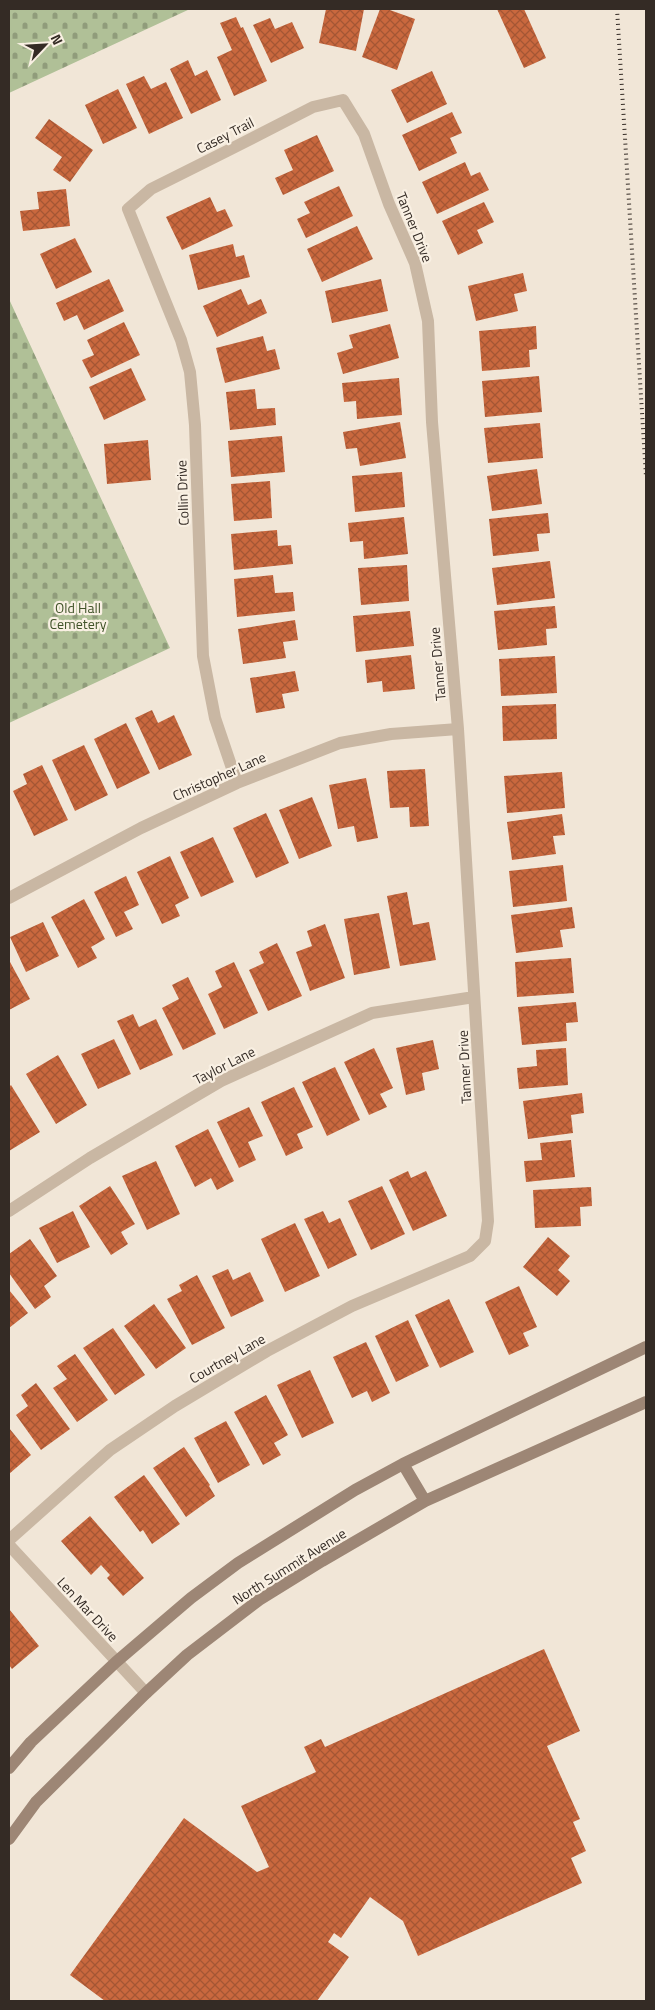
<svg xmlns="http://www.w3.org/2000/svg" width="655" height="2010" font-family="'Titillium Web',sans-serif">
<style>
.cemetery{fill:url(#cemetery-stones)}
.building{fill:url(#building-cross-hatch)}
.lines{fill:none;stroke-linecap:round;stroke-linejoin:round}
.street{stroke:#c9b7a3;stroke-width:12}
.secondary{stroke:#9d8675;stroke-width:12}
.rail{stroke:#342b25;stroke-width:4;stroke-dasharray:1 4;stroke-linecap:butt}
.labels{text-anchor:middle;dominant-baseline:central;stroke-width:4.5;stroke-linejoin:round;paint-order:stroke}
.street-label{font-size:14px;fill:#342b25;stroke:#f9f0e3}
.park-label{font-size:14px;fill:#415329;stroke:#f9f0e3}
</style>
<defs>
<pattern id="cemetery-stones" width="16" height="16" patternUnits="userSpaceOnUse" patternTransform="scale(1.25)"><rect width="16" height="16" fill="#b0c097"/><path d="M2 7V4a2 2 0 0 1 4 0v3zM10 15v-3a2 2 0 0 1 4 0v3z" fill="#909c7b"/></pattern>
<pattern id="building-cross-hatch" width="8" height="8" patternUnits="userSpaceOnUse" patternTransform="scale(1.25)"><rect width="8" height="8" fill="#c9683e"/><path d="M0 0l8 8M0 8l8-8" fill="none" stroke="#a45634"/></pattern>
</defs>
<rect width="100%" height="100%" fill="#f1e6d7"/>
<path class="cemetery" d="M9,9H190L9,93Z
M9,299L170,648L9,723Z"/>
<path class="building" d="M326,9H364L356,51L319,43Z
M380,9H387L415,19L397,70L362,57Z
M497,9H524L546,58L524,68Z
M236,17L241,28L243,27L267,81L234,96L217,57L232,50L220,23Z
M270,18L275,29L292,22L304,48L271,63L253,25Z
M188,60L195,76L207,70L221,100L191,114L170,69Z
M432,71L447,104L407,123L391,90Z
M144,76L151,89L166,82L183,118L149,134L126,84Z
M118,89L137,128L103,144L85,105Z
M452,112L462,133L450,138L457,153L419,171L402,135Z
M49,119L93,150L70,182L53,170L62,157L35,138Z
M317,135L334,171L283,195L275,178L293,170L284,150Z
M465,162L471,176L480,172L489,190L437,214L422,182Z
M339,186L353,216L306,238L297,219L310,213L304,202Z
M66,189L70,226L23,231L20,211L39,209L37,192Z
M210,197L217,212L225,209L233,226L182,250L166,217Z
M484,202L494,222L477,230L483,243L458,255L442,221Z
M357,226L373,259L322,282L307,249Z
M75,238L92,272L56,289L40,254Z
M233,244L236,257L244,255L250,277L198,290L189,255Z
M523,273L527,291L514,294L518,311L476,321L468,286Z
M109,279L124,311L84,330L77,315L64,321L56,303Z
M381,279L388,311L332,323L325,291Z
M241,289L248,305L261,299L267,313L217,337L203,306Z
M124,322L140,355L91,378L82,360L94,355L87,340Z
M390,324L399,358L343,374L337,353L353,348L349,335Z
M536,326L537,349L529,350L530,367L482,371L479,331Z
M263,336L267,351L275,349L280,369L225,383L216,348Z
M131,368L146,400L104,420L89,387Z
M539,376L542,412L485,417L482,381Z
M399,378L402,415L357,419L356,401L344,402L342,383Z
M255,389L257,409L275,408L276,425L230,430L226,392Z
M400,422L406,458L360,466L357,448L346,449L343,432Z
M540,423L543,458L488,463L484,428Z
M282,436L285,472L231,477L228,441Z
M148,440L151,480L107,484L104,444Z
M537,469L542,504L492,511L487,476Z
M402,472L405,507L355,512L352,476Z
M270,481L272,518L234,521L231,484Z
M548,513L550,533L537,534L539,551L493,556L489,519Z
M404,517L408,554L364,559L363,541L350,542L348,523Z
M277,530L278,546L291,545L293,564L234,570L231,534Z
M550,561L555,598L497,605L492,568Z
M407,565L409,601L361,605L358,568Z
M273,575L275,593L293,592L295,611L237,617L234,579Z
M555,606L557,628L546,629L547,645L498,650L494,611Z
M410,611L414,646L356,652L353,616Z
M295,620L298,640L283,642L286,658L243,664L238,629Z
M411,655L415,689L383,692L382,681L367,683L365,660Z
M555,656L557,693L501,696L499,659Z
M295,671L299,691L282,694L285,708L256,713L250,678Z
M556,704L557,739L503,741L502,706Z
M152,710L158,723L174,715L192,755L159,770L135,718Z
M126,723L150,773L117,789L94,739Z
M84,745L108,795L75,811L52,760Z
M42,765L68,820L34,836L13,791L27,784L23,774Z
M425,769L429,826L410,827L409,807L390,808L387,771Z
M562,772L565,808L507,813L504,776Z
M366,778L378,838L357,842L354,826L338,829L329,785Z
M312,797L332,846L299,859L279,810Z
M266,813L289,863L256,878L233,828Z
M562,814L565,835L553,836L556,854L512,860L507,822Z
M213,837L234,882L201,897L180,852Z
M170,856L189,898L175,905L180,916L162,924L137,872Z
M563,865L567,901L513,907L509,871Z
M126,876L139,905L124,912L133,929L116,937L94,892Z
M407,892L413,925L429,922L436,960L400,966L387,896Z
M84,899L105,939L91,947L97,958L78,968L51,917Z
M572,907L575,928L560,930L563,947L516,953L511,915Z
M379,913L390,968L354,975L344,919Z
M43,922L59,956L26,972L10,937Z
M325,924L345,978L310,991L296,952L312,946L307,931Z
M277,943L302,996L268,1011L249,970L264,963L259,952Z
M571,958L574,993L517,997L515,962Z
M9,960L30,999L9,1010Z
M234,962L258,1013L224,1029L208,994L222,987L215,971Z
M188,977L216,1034L183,1050L162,1008L179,999L172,985Z
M576,1002L578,1022L566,1023L567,1041L522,1045L518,1007Z
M133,1014L139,1027L156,1019L173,1055L140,1070L117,1021Z
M114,1039L131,1074L98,1089L81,1054Z
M433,1040L439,1069L422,1073L425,1090L406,1095L396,1048Z
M374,1048L393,1088L380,1094L387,1107L369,1115L344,1062Z
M566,1048L568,1085L519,1089L517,1068L537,1066L536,1050Z
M58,1055L87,1105L56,1124L26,1074Z
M335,1067L360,1120L327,1136L302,1082Z
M11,1085L40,1132L9,1151V1087Z
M294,1087L313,1127L297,1134L303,1148L286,1156L261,1102Z
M582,1093L584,1113L571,1115L573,1133L528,1139L523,1101Z
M249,1107L263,1136L248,1142L256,1160L239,1168L217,1122Z
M208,1129L234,1181L217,1190L211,1178L195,1187L175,1146Z
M571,1140L575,1177L526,1182L524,1161L542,1160L540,1143Z
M156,1161L180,1214L147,1230L122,1176Z
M408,1171L411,1178L426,1171L447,1216L413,1231L389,1180Z
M110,1186L135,1224L121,1232L128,1244L111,1255L79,1206Z
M382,1186L405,1234L371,1250L348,1201Z
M591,1187L592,1206L580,1207L581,1226L535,1228L533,1190Z
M73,1211L90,1247L57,1263L39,1228Z
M323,1211L329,1223L340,1218L357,1255L328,1269L304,1219Z
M295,1223L320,1276L285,1292L261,1239Z
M548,1237L570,1256L558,1270L570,1281L557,1296L523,1267Z
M30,1239L57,1276L44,1286L51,1297L35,1309L9,1273V1254Z
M228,1269L233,1280L250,1272L264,1301L231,1317L212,1276Z
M197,1275L225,1328L192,1345L167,1299L182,1291L179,1285Z
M519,1286L537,1327L523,1333L529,1346L509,1355L485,1302Z
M9,1290L28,1313L9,1328Z
M449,1299L474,1352L440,1368L415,1315Z
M154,1304L186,1348L156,1369L124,1326Z
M408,1320L429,1366L396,1382L375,1336Z
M113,1328L145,1375L115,1395L83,1348Z
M366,1342L390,1393L372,1402L367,1391L352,1398L333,1357Z
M75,1354L108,1400L77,1422L53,1388L67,1379L57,1366Z
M310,1370L334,1423L302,1438L277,1385Z
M36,1383L70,1429L41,1450L16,1415L28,1406L21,1395Z
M266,1395L288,1435L274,1443L281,1455L263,1465L234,1412Z
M226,1421L250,1465L218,1483L194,1438Z
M9,1428L31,1455L9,1474Z
M184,1447L210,1485L209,1486L215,1496L186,1517L153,1468Z
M144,1475L180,1524L152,1544L143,1530L140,1532L114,1497Z
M90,1516L144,1578L123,1596L107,1578L110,1575L101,1565L91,1575L61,1541Z
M9,1609L39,1646L12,1669L9,1665Z
M544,1649L580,1731L547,1746L580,1819L573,1822L586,1851L571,1858L582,1883L418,1956L403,1921L370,1897L341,1938L334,1933L328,1942L349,1957L317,2001H105L70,1975L184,1818L257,1872L269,1867L241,1806L316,1772L304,1747L321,1739L325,1747Z"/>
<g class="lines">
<path class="street" d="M9,898L141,828L237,783L340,743L391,734L458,729
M9,1211L90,1158L221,1081L372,1013L474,997
M9,1540L110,1450L175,1406L267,1351L352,1306L470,1256L485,1241L488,1221L458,729L432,422L428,321L415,263L389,204L364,134L343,100L313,107L227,151L151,189L128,209L181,340L190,372L195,425L203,656L215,718L237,783
M9,1545L146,1693"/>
<path class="secondary" d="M403,1464L425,1501
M9,1768L31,1742L116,1662L191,1598L238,1563L355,1490L403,1464L646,1347
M9,1839L36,1802L146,1693L187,1655L259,1600L322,1561L425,1501L646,1402"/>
<path class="rail" d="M617,9L646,477"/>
</g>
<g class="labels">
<g class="street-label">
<text transform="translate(225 135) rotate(-27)">Casey Trail</text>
<text transform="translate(415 227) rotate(68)">Tanner Drive</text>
<text transform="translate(182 493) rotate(-92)">Collin Drive</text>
<text transform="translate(437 664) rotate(-95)">Tanner Drive</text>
<text transform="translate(219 776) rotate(-24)">Christopher Lane</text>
<text transform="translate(224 1065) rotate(-27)">Taylor Lane</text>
<text transform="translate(464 1067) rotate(-93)">Tanner Drive</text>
<text transform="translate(227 1358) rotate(-30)">Courtney Lane</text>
<text transform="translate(289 1566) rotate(-32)">North Summit Avenue</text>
<text transform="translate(88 1609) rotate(47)">Len Mar Drive</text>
</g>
<g class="park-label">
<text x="78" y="607">Old Hall<tspan x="78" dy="16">Cemetery</tspan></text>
</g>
</g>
<rect width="655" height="2010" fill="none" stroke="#342b25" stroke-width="20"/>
<g transform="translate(45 45) rotate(65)" stroke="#f9f0e3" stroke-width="4" paint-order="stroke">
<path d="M0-4L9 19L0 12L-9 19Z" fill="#342b25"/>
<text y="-8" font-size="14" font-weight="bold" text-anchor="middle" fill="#342b25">N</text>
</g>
</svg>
